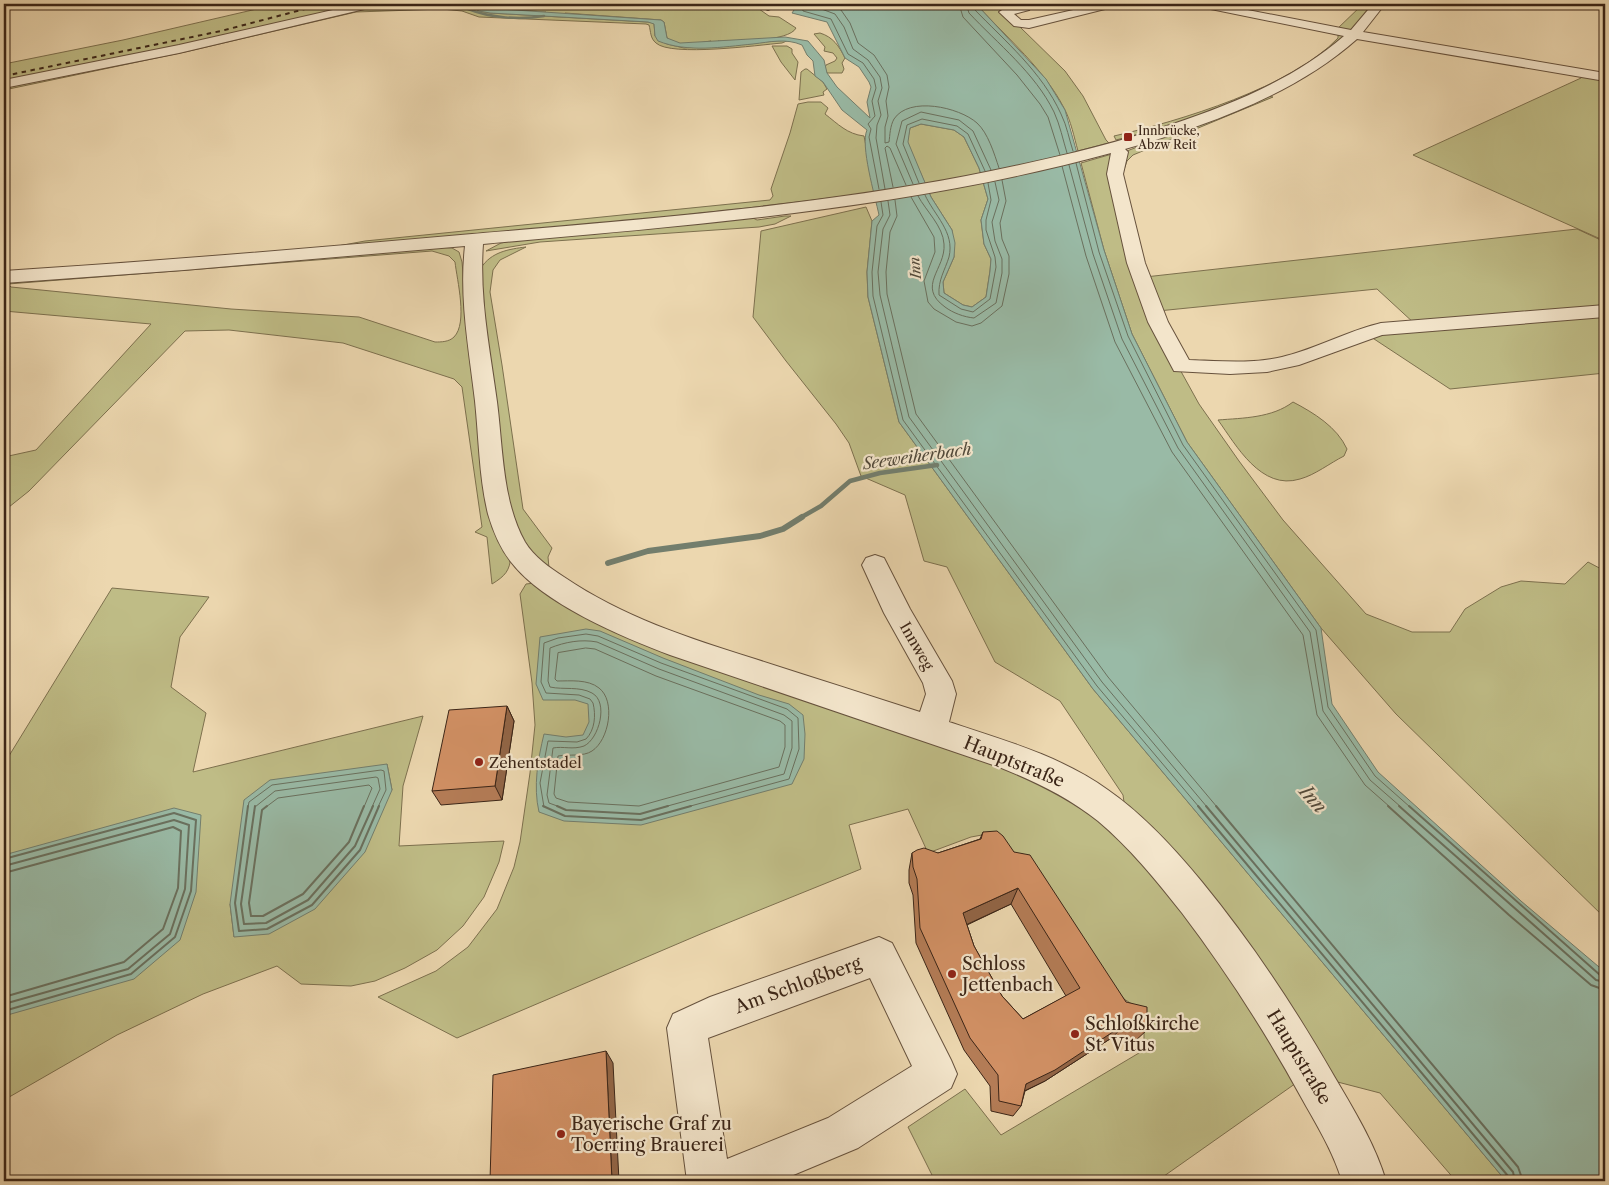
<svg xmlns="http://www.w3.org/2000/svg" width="1609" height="1185" font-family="'Libre Caslon Text',serif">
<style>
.green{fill:#bfbc86;stroke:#7d704e;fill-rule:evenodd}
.water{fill:#99baa6;stroke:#737e6d;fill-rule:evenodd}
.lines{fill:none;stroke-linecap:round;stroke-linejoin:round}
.shore-far1{stroke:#6a705e;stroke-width:1}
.shore{stroke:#6a705e;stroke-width:2}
.stream-far2{stroke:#737e6d;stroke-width:2.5}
.stream-far1{stroke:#737e6d;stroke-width:4.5}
.stream{stroke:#737e6d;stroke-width:6}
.minor-casing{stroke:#67523d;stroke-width:2}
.minor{fill:#f3e5cb;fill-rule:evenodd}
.rail{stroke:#3b2517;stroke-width:2;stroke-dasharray:4.5 4.5;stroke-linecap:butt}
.wall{fill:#b47c56;stroke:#3b2517;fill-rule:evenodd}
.shaded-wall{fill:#926546;stroke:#3b2517}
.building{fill:#d19064;stroke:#3b2517;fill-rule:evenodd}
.poi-dot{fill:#8f2418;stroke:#f3e5cb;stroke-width:2}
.labels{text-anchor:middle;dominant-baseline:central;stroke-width:4.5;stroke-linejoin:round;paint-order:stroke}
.far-poi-label{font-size:12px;fill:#3b2517;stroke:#f3e5cb;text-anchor:start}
.far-water-label{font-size:14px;font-style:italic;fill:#524a3b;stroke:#f3e5cb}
.street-label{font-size:15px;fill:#3b2517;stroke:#f3e5cb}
.poi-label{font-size:15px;fill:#3b2517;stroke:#f3e5cb;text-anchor:start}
.water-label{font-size:16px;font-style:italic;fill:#524a3b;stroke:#f3e5cb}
.near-street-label{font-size:18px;fill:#3b2517;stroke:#f3e5cb}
.near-poi-label{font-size:18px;fill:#3b2517;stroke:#f3e5cb;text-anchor:start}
.near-water-label{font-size:19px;font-style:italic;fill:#524a3b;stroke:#f3e5cb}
</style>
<rect width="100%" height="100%" fill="#ecd7af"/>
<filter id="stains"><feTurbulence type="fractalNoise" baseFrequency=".004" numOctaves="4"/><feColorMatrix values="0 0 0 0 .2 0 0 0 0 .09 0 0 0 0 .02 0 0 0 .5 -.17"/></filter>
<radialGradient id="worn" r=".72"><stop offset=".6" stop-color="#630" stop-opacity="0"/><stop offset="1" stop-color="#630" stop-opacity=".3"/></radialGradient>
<path class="green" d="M272,4H467L479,11L490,13L648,22L654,23L655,36L667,44L684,48L789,40L782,43C759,45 671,57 656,43C650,38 651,32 649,25L646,24L479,17L462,11L442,9L356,12L185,52L4,90V85L156,55H146L4,83V64L123,40L274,5Z
M475,4H752L769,16L779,17L796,28C789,42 734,41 718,41L726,44L715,45L706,44L711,41C696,43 684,49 667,38L664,22L661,20L565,13L568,16L543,14L546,12L487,8Z
M979,4H992L1020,27L1065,71L1083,96L1106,140L1109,143L1078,151C1074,137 1071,121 1064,108C1044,69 1007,38 978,6Z
M1363,4H1374L1353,30H1336Z
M820,33C833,37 839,46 845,58L842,63L844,69L842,73H827L825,68L826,65L835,61L837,58L833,53L824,51L825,47L814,34Z
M1338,34L1345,37C1303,74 1250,97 1197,116C1184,121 1171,128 1157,130C1143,133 1130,136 1116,140L1114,136C1180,121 1292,87 1338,38Z
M772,46H787L792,49V53L798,62L795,80L781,62Z
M805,69H807L823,82L827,89L823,92L824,95L799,100L801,72Z
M1583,75L1605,78V241L1413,155L1581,78Z
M1266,96L1273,97L1133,155L1127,161L1120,181L1121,156L1127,151Z
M808,102H821L828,108L825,114C838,124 847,134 864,136L875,192C693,217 510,232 327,248L365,241L770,200L773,196L771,189L790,133L798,104Z
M921,124L954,130L964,137L979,168L988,199L981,220L984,244L991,259L990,271L986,297L972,307L963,305L944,293L943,282L954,257L952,230L931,197L907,142L910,128Z
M1112,154V176L1173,357L1199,404L1239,461L1283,520L1366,614L1412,632H1450L1465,609L1501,587L1521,581L1565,584L1588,562L1605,571V918L1396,714L1321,628L1187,442L1132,334L1104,250L1081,163Z
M866,207L872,221L867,272L868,297L899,422L1093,689L1506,1181H1456L1380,1093L1326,1079L1125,809L1123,795L1060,701L995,662L947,567L924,561L905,495L861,476L849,443L836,424L786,361L753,317L761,231Z
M785,216H791L775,224L759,227L540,242L486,251L501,243L511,241L751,217L757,220Z
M1577,229L1605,242V309L1415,324L1377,289L1158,311L1145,277Z
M436,247L452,248L459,252L462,262L469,341L511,555C510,571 505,576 492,584L487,537L475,532L482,527L462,387L454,379L343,343L229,330L185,331L29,491L4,511V457L36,450L151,324L4,311V280ZM432,251L449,256L455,262C457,280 468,323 454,337C449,342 441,342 435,342L359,317L231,309L11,287L8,284Z
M526,247L500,260L493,270L490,292L502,365L523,509L552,548L548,557L549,568C536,558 525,546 518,530C506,504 503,477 499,449C490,389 486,329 481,268C491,252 509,249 526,247Z
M1605,313V373L1450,389L1368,335L1484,321Z
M1293,402C1314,413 1337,427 1347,449L1344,456C1330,463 1315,475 1300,479C1261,491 1236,445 1218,420C1243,418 1272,418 1293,402Z
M535,583L1037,779L1120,831L1189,912L1299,1081L1157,1181H935L908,1127L965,1089L1001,1135L1144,1050V1012L1112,991L982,835L971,837L928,853L908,809L849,825L861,869L703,933L457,1038L378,997L436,971L468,947L497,909L514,867L520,842L530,773L535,725L532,683L520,594L526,584Z
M112,588L209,597L180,637L171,687L206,713L193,772L423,716L403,786L399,846L504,841L499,862L484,897L463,926L437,950L405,968L375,981L351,986L301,984L277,966L203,994L117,1035L4,1100V764ZM387,764L392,790L234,937L230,904Z"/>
<path class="water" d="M467,4L500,9L661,20L664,22L667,38L680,43L785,37L808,41L824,60L827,73L837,87L870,118L867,102L871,87L869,82L859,67L845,58L827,22L792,13L798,4H814L820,7L823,6L819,4H974L978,6L1046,79L1065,110L1104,250L1132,334L1187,442L1321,628L1332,704L1378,772L1521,901L1605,972V1181H1506L1093,689L899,422L868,297L867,272L872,221L879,215C875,196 860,145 867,130L842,110L823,82L815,76L813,61L807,55L802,45C786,38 770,42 753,44C722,47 688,53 658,41L655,36L654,24L648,22L490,13L479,11ZM921,124L954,130L964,137L979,168L988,199L981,220L984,244L991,259L990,271L986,297L972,307L963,305L944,293L943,282L954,257L955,243L952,230L931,197L908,142L910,128Z
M586,629L600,631L663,658L759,695L789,704L803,715L805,734L804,759L792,784L641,825L564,821L539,812C533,786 538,759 544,734L566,737L583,735L589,722L588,704L575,700H543L536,684L540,637Z
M387,764L392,790L365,852L315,909L269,934L234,937L230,904L244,800L270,780Z
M174,808L201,815L196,892L180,940L134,979L4,1016V855Z"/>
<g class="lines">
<path class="shore-far1" d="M802,4L803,11L831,19L848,54L863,63L874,79L876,88L872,101L875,116L868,124L871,129L869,137L879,189
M808,4L835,14L844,27L853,49L868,60L880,77L882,88L878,101L881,115L877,125L876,138L885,189
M831,4L841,10L850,23L858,43L874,55L887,75L889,87L886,101L888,116L885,127V143L889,142C890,135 890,126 894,119C909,96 959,107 977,123C988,133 994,153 999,168
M959,4L963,17L1017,75L1040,104L1048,117L1060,155
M966,4L969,13C998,44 1035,73 1054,112C1060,125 1063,140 1067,153
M972,4L974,9C1005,41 1042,72 1061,114C1067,126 1069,139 1073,151
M1076,163L1099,252L1128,336L1183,445L1316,630L1328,707L1375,776L1410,807
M1069,165L1093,254L1122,339L1178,448L1310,632L1323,711L1370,780L1401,807
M1062,166L1086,256L1115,342L1172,452L1303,635L1317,715L1365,785L1390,807
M919,183L903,144L907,125L922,119L957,126L968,134L985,171
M913,184L896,144L902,121L921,112L959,120L973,131L991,170
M893,187L885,148L887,146L890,148L906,185
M925,195C934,215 955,232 949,257C945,270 938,280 939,295L961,309L973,312L990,299L996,267L995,257L986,230V220L991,200L988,183
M918,196C926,211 943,226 944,244C946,269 916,286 945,307C953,313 964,317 974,318L996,303L1002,273V259L995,241L992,222L999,200L995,182
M911,197L934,237L935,252L924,281L928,302L934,309L956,322L972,326L981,323L1002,306L1009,274V256L1002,239L1000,223L1006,201L1002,180
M895,200L897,216L890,232L886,272L887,294L916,414L1108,677L1217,807
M888,201L890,215L883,229L878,272L880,295L909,417L1102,682L1207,807
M881,202L883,215L877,226L872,272L873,296L903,420L1097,686L1199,807
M586,648L595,649L656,676L780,721L785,725V747L779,767L639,806L568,802L556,798L554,794L558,756C569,754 583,757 592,751C609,740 616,701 599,688C588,679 570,681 557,681L555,679L558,653Z
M248,807L249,802L272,785L381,770L384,771L386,790L378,807
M255,807L275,791L376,777L378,778L380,789L372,807
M266,807L278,798L369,785L372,788L364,807
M544,807L540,783L548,741L577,742L586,739C595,730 596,715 593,703L590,699L579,695L546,693L541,682L544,643L558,638L586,634L598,636L661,663L787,709L798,718L799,749L789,779L687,807
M560,807L549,803L547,795L553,748C563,746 573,750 584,746C599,739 609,702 592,693C579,686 564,690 550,687L548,681L550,648C565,642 581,639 597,642L659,669L784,715L792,721V748L784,774L664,807"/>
<path class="shore" d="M248,806L235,903L239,931L267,929L312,905L360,850L379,806
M255,806L241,904L244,924L266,923L308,900L355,846L373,806
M267,806L262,810L249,903L251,916H263L303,894L349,842L364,806
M543,806L565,816L641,820L691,806
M557,806L566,810L640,814L668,806
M1198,806L1508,1176L1509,1181
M1206,806L1513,1172L1515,1181
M1216,806L1518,1167L1523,1181
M1388,806L1509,915L1591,985L1605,990
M1399,806L1596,980L1605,982
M1409,806L1600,975L1605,976
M4,859L174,813L196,820L191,891L175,937L131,974L4,1011
M4,866L174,820L189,825L185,889L170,934L128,969L4,1004
M4,873L173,827L181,831L178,888L163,929L124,962L4,997"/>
<path class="stream-far2" d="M468,9C491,18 519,20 544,16"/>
<path class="stream-far1" d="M800,518L821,506L850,481L880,473L937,465"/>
<path class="stream" d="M608,563L648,551L760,536L783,529L802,517"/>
<g class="minor-casing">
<path id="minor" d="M359,4H379L373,7L179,53L4,88V80L179,45Z
M754,4H770L774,7L768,10Z
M1100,4H1119L1117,6L1029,28L1014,26L999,12C1005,7 1021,4 1029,6L1031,8L1029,10L1014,14L1021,20H1029Z
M1195,4H1217L1351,30L1373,4H1385L1363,32L1605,73V81L1357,39C1294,95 1206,126 1125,149L1128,152L1123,174L1145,263L1168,322L1189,360C1220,361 1252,364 1282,357C1316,349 1347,331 1381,323L1605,305V317L1382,335L1299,365L1267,372L1230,374L1174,371L1148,322L1127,263L1107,174L1111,153C906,209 694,225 483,244C479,298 490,349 497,402C503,448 502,501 525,542C534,557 550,568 564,577C623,617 688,638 755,659C810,677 865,694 920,712L926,694L923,683L884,613L862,565L866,558L875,555L884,558L910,609L952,681L956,694L949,722C1003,740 1061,756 1108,790C1144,815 1175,849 1202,882C1252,943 1295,1008 1334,1076C1354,1110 1375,1144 1386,1181H1342C1333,1151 1316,1124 1301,1097C1266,1033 1226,971 1182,913C1156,880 1130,848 1098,821C1068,797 1034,781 999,767L670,655C622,637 542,603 511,562C500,548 493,531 488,514C479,477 479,439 475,401C469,349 459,298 465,246L184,270L4,283V271C160,261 316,248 472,234C637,220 803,207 966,176C1036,162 1105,147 1173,124C1233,104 1296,78 1344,36L1201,7Z
M879,937L892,943L951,1060L957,1074L951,1088L858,1148L779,1181H687L667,1028L673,1014L710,997ZM870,978L912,1066L828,1118L727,1159L708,1038Z"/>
</g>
<use href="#minor" class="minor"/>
<path class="rail" d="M4,76L221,31L324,4"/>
</g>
<path class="wall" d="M507,706L514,721L502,800L441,805L432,791Z
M983,832L1014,852L1147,1030L1134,1042L1113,1037L1045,1081L1025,1091L1021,1106L1013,1116L991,1111L990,1086L964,1050L916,943L913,895L909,883V870L912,853H938L980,839ZM1011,904L1066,996L1023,1019L1002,996L974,946L967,925Z"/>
<path class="shaded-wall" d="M507,706L514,721L502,800L495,786Z
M1018,888L1011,904L957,929L963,913Z
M1125,1024L1113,1037L1045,1081L1018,1094L1026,1084Z
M606,1051L613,1063L619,1181H612Z"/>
<path class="building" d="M507,706L495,786L432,791L449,710Z
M997,831L1003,836L1014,852L1030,855L1126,1002L1147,1007V1030L1125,1024L1055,1070L1026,1084L1021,1106L999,1101L998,1075L970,1038L920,928L917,879L913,867L912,853L917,850L924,848L938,853L981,839L983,832ZM1018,888L1080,988L1023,1019L1002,996L974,946L963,913Z
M606,1051L612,1181H490L493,1075Z"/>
<g class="poi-dot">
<rect x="1123" y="132" width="10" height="10" rx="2.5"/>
<circle cx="479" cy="762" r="5"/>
<circle cx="952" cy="974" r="5"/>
<circle cx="1075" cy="1034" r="5"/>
<circle cx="561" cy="1134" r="5"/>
</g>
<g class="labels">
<g class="far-poi-label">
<text x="1138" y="130">Innbrücke,<tspan x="1138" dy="14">Abzw Reit</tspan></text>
</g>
<g class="far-water-label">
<text transform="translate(915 268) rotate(-95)">Inn</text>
</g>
<g class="street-label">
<text transform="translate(917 646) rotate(60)">Innweg</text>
</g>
<g class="poi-label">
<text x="489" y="762">Zehentstadel</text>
</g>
<g class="water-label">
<text transform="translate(917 456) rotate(-8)">Seeweiherbach</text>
</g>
<g class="near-street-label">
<text transform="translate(1014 762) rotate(22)">Hauptstraße</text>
<text transform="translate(798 985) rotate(-20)">Am Schloßberg</text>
<text transform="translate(1299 1057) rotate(59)">Hauptstraße</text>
</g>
<g class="near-poi-label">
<text x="962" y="964">Schloss<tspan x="962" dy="21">Jettenbach</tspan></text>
<text x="1085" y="1024">Schloßkirche<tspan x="1085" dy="21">St. Vitus</tspan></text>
<text x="571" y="1124">Bayerische Graf zu<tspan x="571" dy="21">Toerring Brauerei</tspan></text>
</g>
<g class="near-water-label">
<text transform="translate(1313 799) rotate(48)">Inn</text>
</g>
</g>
<rect width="1609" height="1185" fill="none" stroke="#ecd7af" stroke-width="20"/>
<rect x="5" y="5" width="1599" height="1175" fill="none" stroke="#3b2517" stroke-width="2.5"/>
<rect x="10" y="10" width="1589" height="1165" fill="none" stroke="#3b2517"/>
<rect width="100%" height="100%" filter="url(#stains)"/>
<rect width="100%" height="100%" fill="url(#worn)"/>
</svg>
